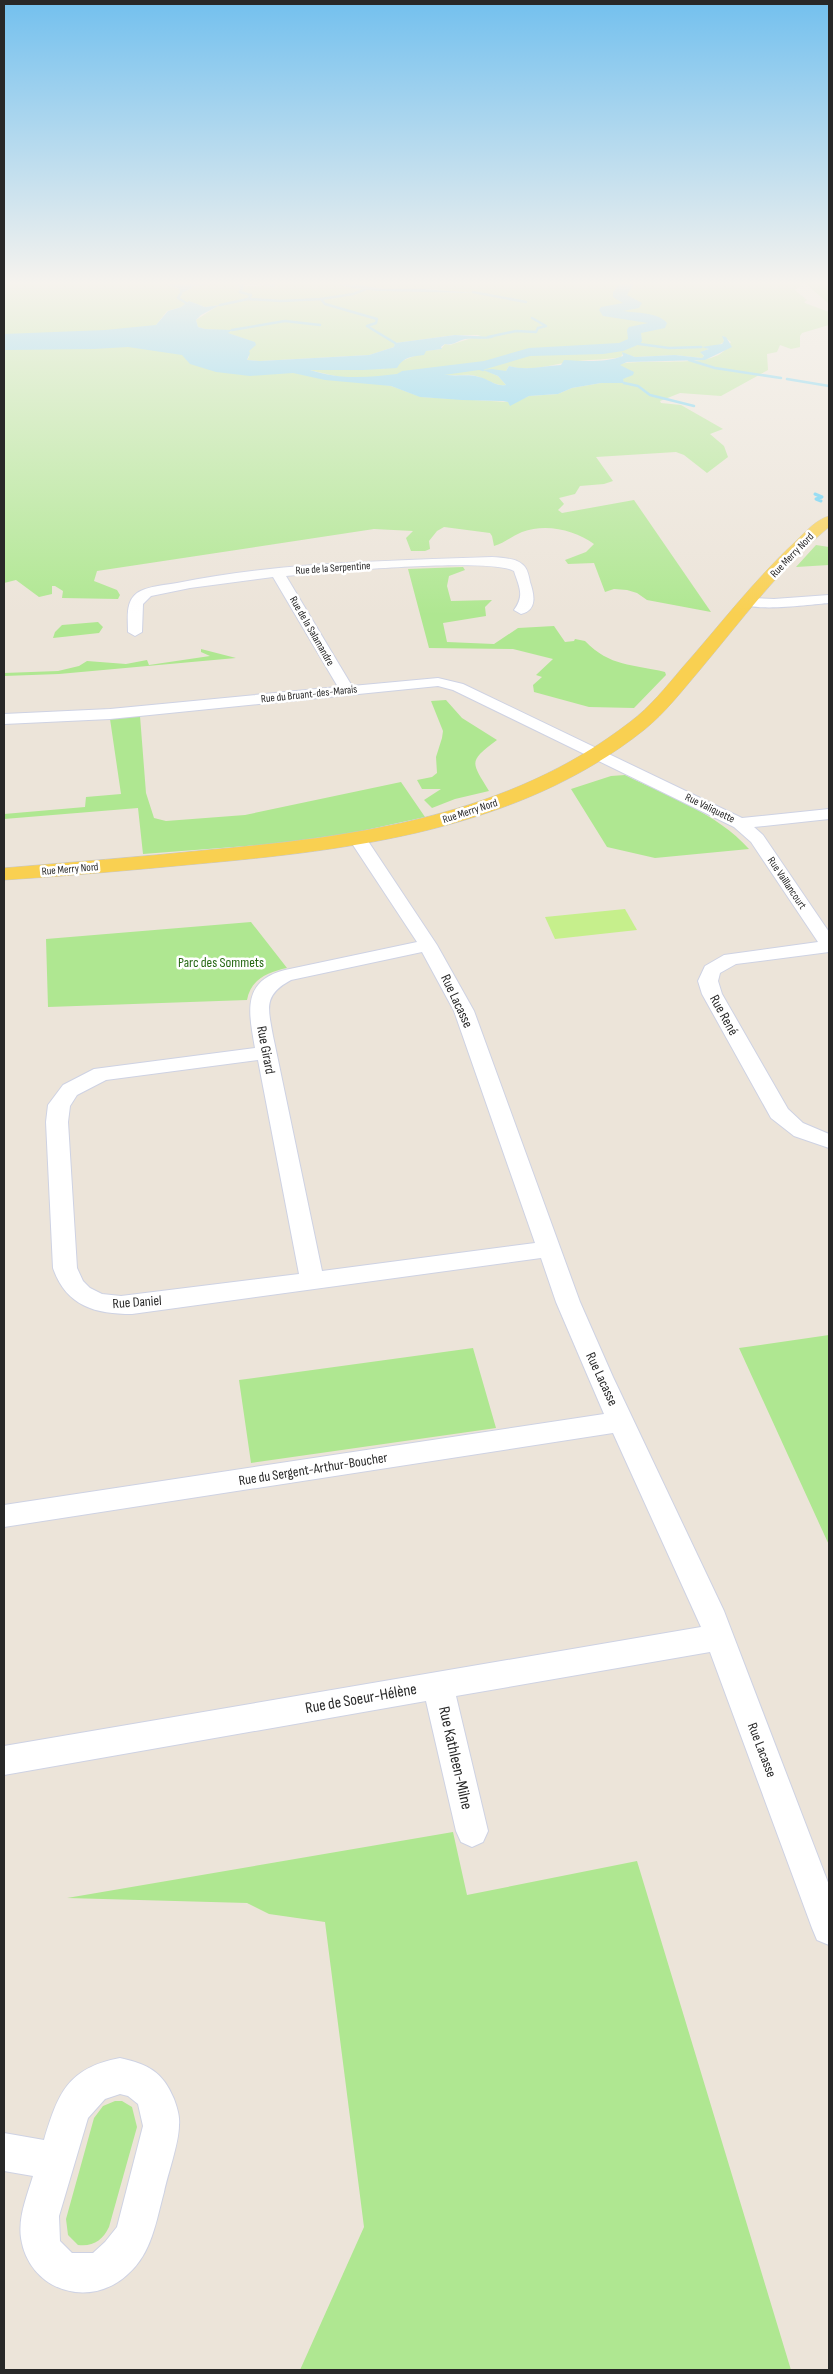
<svg xmlns="http://www.w3.org/2000/svg" width="833" height="2374" font-family="'Sofia Sans Condensed',sans-serif">
<style>
.green{fill:#afe791;fill-rule:evenodd}
.pitch{fill:#c6ef8c}
.water{fill:#64d1f6}
.lines{fill:none;stroke-linecap:round;stroke-linejoin:round}
.stream-far1{stroke:#64d1f6;stroke-width:2.5}
.stream{stroke:#64d1f6;stroke-width:3}
.river{fill:#64d1f6;fill-rule:evenodd}
.minor-casing{stroke:#ced2e3;stroke-width:2}
.major-casing{stroke:#c7c7c7;stroke-width:1}
.minor{fill:#fff;fill-rule:evenodd}
.major{fill:#f9d051;fill-rule:evenodd}
.labels{text-anchor:middle;dominant-baseline:central;stroke-width:5;stroke-linejoin:round;paint-order:stroke}
.far-street-label{font-size:11px;fill:#282828;stroke:#fff}
.park-label{font-size:14px;fill:#276915;stroke:#fff}
.street-label{font-size:14px;fill:#282828;stroke:#fff}
.near-street-label{font-size:16px;fill:#282828;stroke:#fff}
</style>
<rect width="100%" height="100%" fill="#ece4d9"/>
<path class="green" d="M4,283H163L182,290L199,284L235,283L248,286L301,283H798L801,286L795,290L807,300L804,302L805,303L829,312V325L802,333L800,336V347L791,349L780,345L777,352L767,354L768,370L721,396L680,393L660,401L661,403L681,405L723,429L710,434L724,446L728,457L707,473L684,455L676,452L596,457L613,481L604,484L580,486L575,494L559,498L564,504L558,510L562,513L634,500L711,612L647,600L637,593L627,590L614,589L605,592L594,563L568,564L565,560L586,552L594,544C575,530 546,523 522,532C512,536 504,543 494,546L492,536L490,533L444,527L437,531L429,541L430,549L425,551H411L406,538L413,531L374,529L97,571L94,581L117,590L120,595L118,599L62,598L63,591L55,586H52V594L39,597L16,580L4,583ZM354,284L384,289H428L473,293L374,290L355,288ZM189,301L205,307L219,305L196,320L198,327L205,329L231,331L227,333L254,342L248,351L249,357L247,360L260,361L369,355L394,347L395,343L455,335H481L450,345L445,344L441,349L426,351L383,369H306C326,374 346,380 367,378C393,376 419,369 445,371L438,373C450,377 460,374 471,375C483,376 495,387 506,385L498,376L484,370L506,371L509,366C533,373 554,363 578,361C593,359 607,360 621,357L623,353L635,357L675,355L702,358L704,357L701,352L709,349L703,347L717,346L724,342L723,336L731,342C728,346 725,351 720,354C700,367 646,358 619,364L628,377L622,378L624,383H601L572,388L558,394L529,396L518,401L508,402L421,397L391,386L269,366L200,350L156,325L167,311L181,307Z
M805,283H829V303H828Z
M816,545L829,547V565L796,567Z
M463,567L465,570L449,576L447,586L451,601L492,600L485,607L486,616L443,623L447,642L494,644L518,628L554,626L565,642L574,641L575,639L585,641C610,667 633,664 665,672L666,675L634,708L589,707L534,692L533,685L542,677L536,675L553,659L513,649L429,648L408,569Z
M98,622L103,627L99,633L53,638L55,632L62,625Z
M201,649L236,658L59,674L4,676V673L58,671L79,666L87,661L126,664L147,660L149,665L210,656L201,652Z
M446,700L462,718L497,740C468,762 471,761 489,791L455,799L432,808L424,800L441,789H422L417,780L432,777L437,773L436,757L442,738L443,731L431,701Z
M140,716L146,793L154,818L166,821L245,815L401,782L425,817L352,833L273,844L143,854L138,808L4,819V814L85,807L86,797L121,794L110,719Z
M625,775C667,796 717,813 749,849L655,858L607,847L571,789L611,776Z
M251,922L287,968C268,972 251,979 247,1000L48,1007L46,939Z
M829,1335V1545L739,1348Z
M473,1348L496,1428L251,1463L239,1380Z
M453,1832L467,1895L637,1861L791,2370H300L364,2227L325,1922L269,1914L247,1903L67,1898Z
M115,2101H122L132,2107L137,2127L109,2227C103,2240 93,2247 78,2245L68,2235L66,2219L94,2118L103,2106Z"/>
<path class="pitch" d="M625,909L637,930L555,939L545,917Z"/>
<path class="water" d="M161,283H301V284H278L272,287L263,284L244,285L242,288L234,283L191,286L192,288L181,293L178,288Z
M353,284L384,289H423L475,293L377,291L355,288Z
M189,301L205,307L220,305L201,315L196,320L198,327L205,329L232,330L228,333L255,342L256,345L249,351L250,353L247,360L260,361L369,355L394,347L395,343L455,335L494,337C485,341 475,337 465,339C457,341 453,346 445,344L441,347L442,349L426,351L424,355C413,356 403,357 397,368L364,370H310C358,386 399,370 447,370L439,373C452,378 466,373 479,377C489,379 496,387 506,385L498,376L483,370L492,369L506,371L509,366C528,371 543,366 561,365L564,360C583,361 605,363 623,356L622,352L635,357L675,355L702,358L704,356L700,352L709,349L701,347L722,344L724,341L722,336L726,337L732,347L705,360L627,362L620,365L634,372L633,375L623,379L624,383H601L572,388L558,394L529,396L510,406L508,402L503,401L462,400L420,397L391,386L325,380L293,373L250,376L216,372L190,364L182,355L128,347L94,349L4,350V334L105,330L156,325L168,311L181,307Z"/>
<g class="lines">
<path class="stream-far1" d="M337,283L355,287
M242,288L240,292L251,295L248,299
M473,292L526,302
M181,293L178,298L186,303
M321,299L353,294L366,289
M220,305L248,299L281,301L321,299L325,304L377,319L376,323L367,326L395,343
M232,330L285,321L320,325
M488,337L516,331L536,332L538,328L546,326L532,318
M632,343L669,348L701,347
M689,360L715,368L781,378
M475,367L483,370
M787,379L829,386
M624,383L638,386L650,395L694,406"/>
<path class="stream" d="M815,494L822,497L816,499L821,501"/>
<path class="river" d="M621,283H634L627,295L642,303L639,308L623,311C636,313 658,312 667,323L665,328L641,333L642,341L640,344L623,351L603,354L530,356L486,369L402,381L394,376L402,371L484,361L529,348L619,343L628,339L627,330L629,327L648,323L603,316L599,310L601,307L623,303L613,297V292Z"/>
<g class="minor-casing">
<path id="minor" d="M492,557C503,558 518,558 525,567C528,571 529,577 530,582C534,594 538,610 521,614L514,610C525,595 519,587 514,571C490,557 323,572 286,576L352,686L438,678L463,684L742,818L829,809V819L754,827L763,835L829,932V952L736,964L720,973L718,981L722,994L788,1109L803,1123L829,1134V1148L794,1136L771,1118L702,994L698,981L705,966L724,955L818,942L751,842L734,827L453,690L438,686L110,719L4,724V714L110,709L338,687L273,577L190,588L151,596L143,604L142,632L135,636L128,632C128,619 125,602 137,593C147,586 166,585 177,583C281,562 387,561 492,557Z
M829,595V603C813,604 751,613 742,602L749,598L774,599Z
M358,834L364,835L437,945L474,1011L580,1302L613,1377L724,1611L829,1885V1945L817,1940L812,1928L710,1652L456,1696L488,1831L483,1842L472,1847L461,1842L456,1831L426,1701L4,1775V1746L701,1627L613,1433L4,1527V1505L604,1414L556,1302L541,1258L132,1314C95,1314 66,1306 53,1268L46,1122L48,1105L63,1085L94,1069L255,1048C249,1013 241,981 285,970L417,942L349,839L352,835ZM422,952L454,1011L535,1243L322,1271L273,1036C268,1008 263,995 291,980ZM258,1060L299,1274L121,1296L102,1294L90,1288L83,1281L77,1268L68,1122L70,1106L77,1095L106,1080Z
M120,2058C148,2064 163,2072 174,2099C177,2107 180,2117 179,2125C179,2143 168,2173 164,2192C156,2221 152,2253 128,2274C90,2310 29,2291 21,2238C18,2217 27,2196 33,2176L4,2171V2133L44,2140C58,2094 67,2068 120,2058ZM120,2094L128,2096L138,2104L143,2126L117,2227L105,2242L93,2253H72L60,2241L59,2216L88,2118L105,2099Z"/>
</g>
<g class="major-casing">
<path id="major" d="M829,516V527C779,569 741,621 699,671C682,691 665,713 644,730C518,830 352,850 197,864C133,870 68,876 4,880V868C72,862 139,857 207,850C355,837 509,816 630,722C650,707 666,687 682,668C720,625 754,580 796,541C805,532 817,519 829,516Z"/>
</g>
<use href="#minor" class="minor"/>
<use href="#major" class="major"/>
</g>
<linearGradient id="sky" x2="0" y2="1"><stop stop-color="#73c0ee"/><stop offset="0.46" stop-color="#f6f3ee"/><stop offset="1" stop-color="#f6f3ee" stop-opacity="0"/></linearGradient>
<rect width="833" height="615" fill="url(#sky)"/>
<g class="labels">
<g class="far-street-label">
<text transform="translate(792 555) rotate(-46)">Rue Merry Nord</text>
<text transform="translate(333 568) rotate(-4)">Rue de la Serpentine</text>
<text transform="translate(312 631) rotate(60)">Rue de la Salamandre</text>
<text transform="translate(309 694) rotate(-6)">Rue du Bruant-des-Marais</text>
<text transform="translate(710 808) rotate(26)">Rue Valiquette</text>
<text transform="translate(470 811) rotate(-18)">Rue Merry Nord</text>
<text transform="translate(70 869) rotate(-5)">Rue Merry Nord</text>
<text transform="translate(787 883) rotate(56)">Rue Vaillancourt</text>
</g>
<g class="park-label">
<text x="221" y="962">Parc des Sommets</text>
</g>
<g class="street-label">
<text transform="translate(457 1001) rotate(65)">Rue Lacasse</text>
<text transform="translate(724 1015) rotate(61)">Rue René</text>
<text transform="translate(266 1050) rotate(79)">Rue Girard</text>
<text transform="translate(137 1302) rotate(-4)">Rue Daniel</text>
<text transform="translate(602 1379) rotate(65)">Rue Lacasse</text>
<text transform="translate(313 1469) rotate(-9)">Rue du Sergent-Arthur-Boucher</text>
<text transform="translate(762 1750) rotate(69)">Rue Lacasse</text>
</g>
<g class="near-street-label">
<text transform="translate(361 1699) rotate(-10)">Rue de Soeur-Hélène</text>
<text transform="translate(455 1758) rotate(77)">Rue Kathleen-Milne</text>
</g>
</g>
<rect width="833" height="2374" fill="none" stroke="#282828" stroke-width="10"/>
</svg>
